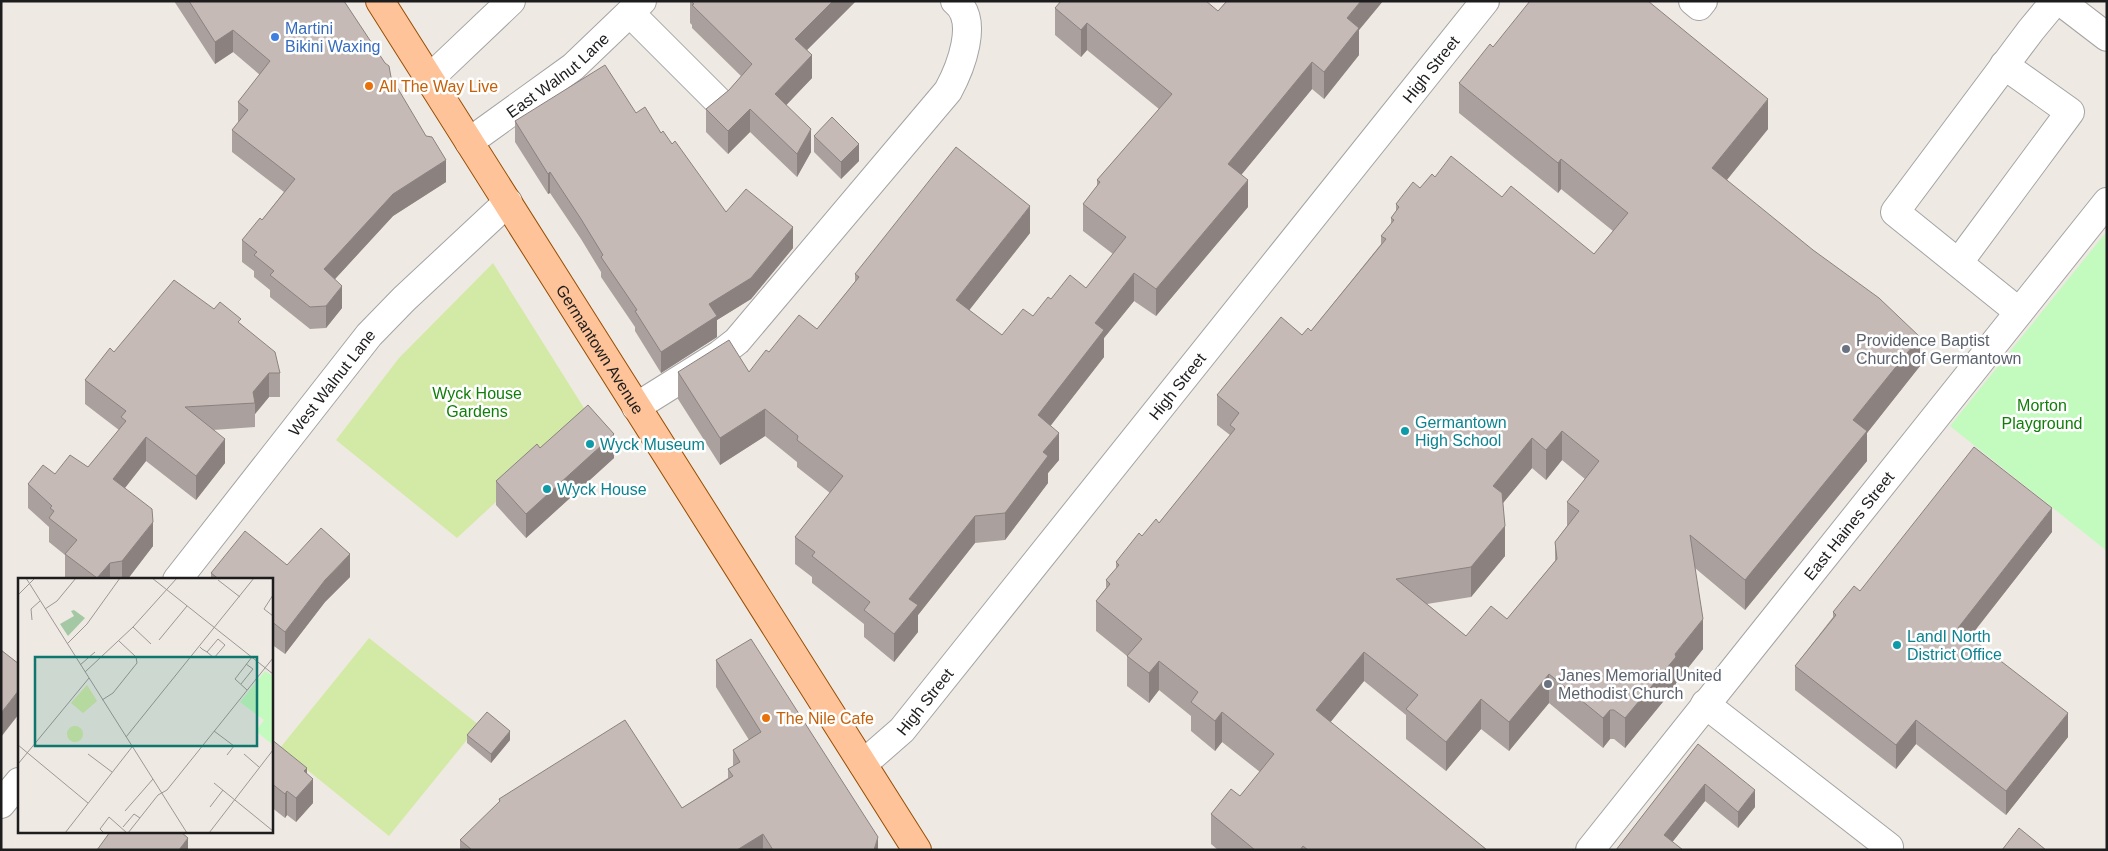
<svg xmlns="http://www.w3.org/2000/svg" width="2108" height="851" font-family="Arial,sans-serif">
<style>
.grass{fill:#d3eaa7}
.park{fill:#c3fabe}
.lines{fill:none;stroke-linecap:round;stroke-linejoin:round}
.minor-casing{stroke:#a4a4a4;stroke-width:30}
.major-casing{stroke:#974e00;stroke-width:30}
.minor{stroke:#fff;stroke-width:28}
.major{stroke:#fec399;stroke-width:28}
.wall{fill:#aaa09d;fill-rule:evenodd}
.shaded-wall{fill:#8b827f}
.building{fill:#c6bab6;stroke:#8b827f;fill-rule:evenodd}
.shop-dot{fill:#3f7fe0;stroke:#fff;stroke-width:2}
.food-dot{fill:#e8710a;stroke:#fff;stroke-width:2}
.worship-dot{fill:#6b7280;stroke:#fff;stroke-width:2}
.culture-dot{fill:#0f9aa8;stroke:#fff;stroke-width:2}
.labels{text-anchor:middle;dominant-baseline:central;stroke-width:5;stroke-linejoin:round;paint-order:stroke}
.shop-label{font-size:16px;fill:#366cbe;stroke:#fff;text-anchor:start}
.street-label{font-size:16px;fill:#1d1d1d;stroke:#fff}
.food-label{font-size:16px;fill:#c56008;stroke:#fff;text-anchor:start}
.worship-label{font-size:16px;fill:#5b616d;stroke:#fff;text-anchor:start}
.park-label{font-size:16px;fill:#117e09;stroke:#fff}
.culture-label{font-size:16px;fill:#0d838f;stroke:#fff;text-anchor:start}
.inset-road{fill:none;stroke:#9b9794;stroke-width:1}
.view{fill:#0f766e;fill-opacity:0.15;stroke:#0f766e;stroke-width:2.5}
.inset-edge{fill:none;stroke:#1d1d1d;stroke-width:2.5}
</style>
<rect width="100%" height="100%" fill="#efe9e3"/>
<path class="grass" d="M493,263L589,416L457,538L336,440L399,358Z
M369,638L479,725L389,836L280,748Z"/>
<path class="park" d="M2107,231V551L1950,426Z"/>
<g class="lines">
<g class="minor-casing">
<g id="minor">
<path d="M1693,1L1699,6L1703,1"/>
<path d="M2060,1L2107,37"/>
<path d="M630,13L718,101"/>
<path d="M429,79L511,1"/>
<path id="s1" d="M469,142L573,67L642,1"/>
<path d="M1959,262L2070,112L2004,65"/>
<path d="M2019,312L1895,212L2031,30L2055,1"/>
<path d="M636,407L719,355L737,341L948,91C960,69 980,20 955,1"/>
<path id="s2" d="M177,580L369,335L404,299L508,202"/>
<path d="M1705,704L1889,847L1887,850"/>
<path id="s3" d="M863,764L902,730L1485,1"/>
<path d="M1,804L19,782"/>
<path id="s4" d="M1590,850L2107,202"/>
</g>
</g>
<g class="major-casing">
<g id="major">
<path id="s5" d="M380,1L917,850"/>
</g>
</g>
<use href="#minor" class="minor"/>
<use href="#major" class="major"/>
</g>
<path class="wall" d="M174,1H344L391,77L446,182L393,216L335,279L342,308L326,328L310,329L270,297V290L254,277V271L242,262V240L262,220L284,192L232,152V130L238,123V102L260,75L233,52L215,64Z
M690,1H856L807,50L812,78L786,105L811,152L797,177L750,132L728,154L706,132V109L729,90L741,76L692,28V25L690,23Z
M1227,1H1383L1359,30V55L1324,99L1312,89L1241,175L1248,207L1156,316L1134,301L1104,338V357L1050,426L1059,460L1048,473V483L1005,540L975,543L918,615V632L894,662L864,637V624L812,583V577L795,564V537L830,493L797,467V462L765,436L720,465L678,399V372H749L769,352L817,329L855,282V274L1030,233L969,310L1002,335L1033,316L1051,299L1086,288L1113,254L1083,231V204L1097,186V180L1159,109L1087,50L1081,57L1055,35V8L1218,11Z
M1493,47L1768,129L1727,180L1920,366L1867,433V461L1745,610L1695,568L1703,649L1676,683V686L1625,748L1614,739H1610L1603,748L1549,703L1509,751L1481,729L1446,771L1406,739V715L1364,681L1330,722L1487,850H1218L1211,844V814L1240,796L1260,772L1222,742L1215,751L1191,731V716L1159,690L1149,703L1127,686V656L1096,631V601L1106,588V580L1116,569V562L1142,536L1159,523L1230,436V435L1217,425V395L1302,335L1311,331L1381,244V236L1391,224V218L1396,211V204L1420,188L1435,177L1502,197L1594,254L1613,231L1561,189L1558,193L1459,113V83ZM1562,460L1585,479L1567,502V526L1555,542V561L1507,619L1466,636L1427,604L1471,597L1505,556L1503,503L1532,468L1546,480Z
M636,113L661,133L672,144L726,212L793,248L751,299L717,320V337L661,373L635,331V327L601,277V272L581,239L550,193L548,194L515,142V121Z
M814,136L859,161L841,179L814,152Z
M214,309L241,324L280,373V397H269L255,414V427L213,430L225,463L196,500L146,461L125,488L153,546L127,580H68L65,578V555L49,542V527L28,508V484L55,474L88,467L119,430L85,404V380L114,352Z
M540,448L614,458L526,538L496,505V481Z
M2052,532L1970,637L2068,737L2006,815L1916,744L1896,769L1795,690V666L1833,617V612L1860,591Z
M287,565L350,577L325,602L285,654L271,644V580H211V573Z
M716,660L878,850H460V840L499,803V799L682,808L728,778V769L733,766V750L749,740L716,687Z
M467,735L510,740L491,763L467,743Z
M271,739L307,773L313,803L296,822L287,815L285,818L271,807Z
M1698,744L1755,807L1738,828L1705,801L1673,841L1616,850Z"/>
<path class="shaded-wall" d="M833,1H856L795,62V39Z
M1361,1H1383L1359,30V55L1324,99V72L1347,18Z
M1087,23V50L1081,57V30Z
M233,30V52L215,64V42Z
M812,55V78L775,117V94Z
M1312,62V89L1228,191V164Z
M1768,99V129L1712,198V168Z
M750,109V132L728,154V131Z
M811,129V152L797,177V154Z
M859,144V161L841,179V162Z
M1561,159V189L1558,193V163Z
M446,160V182L393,216L324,291V269L393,194Z
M550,172V193L548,194V174Z
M1248,180V207L1156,316V289Z
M1030,206V233L956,327V300Z
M793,227V248L751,299L717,320V337L661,373V352L709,304Z
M1134,273V301L1104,338V357L1038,442V415L1095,323Z
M342,286V308L326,328V306Z
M1920,337V366L1867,433V461L1745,610V580L1853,420Z
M269,373V397L255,414V403L253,392Z
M765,409V436L720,465V438Z
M1562,431V460L1546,480V450Z
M1059,433V460L1048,473V483L1005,540V513L1043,452Z
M614,434V458L526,538V514Z
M146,437V461L113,503V479Z
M1532,438V468L1493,515V486Z
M225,439V463L196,500V476Z
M2052,508V532L1958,652V628Z
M975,516V543L918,615V632L894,662V634L909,599Z
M153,522V546L127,580H122V561Z
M1505,526V556L1471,597V567Z
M350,554V577L325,602L285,654V632L325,580Z
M110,563V580H97V578Z
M1703,619V649L1676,683V686L1625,748V718Z
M1364,652V681L1316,740V710Z
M1159,661V690L1149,703V673Z
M1549,674V703L1509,751V722Z
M19,690V714L1,737V713Z
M1481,699V729L1446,771V742Z
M1610,710V739L1603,748V718Z
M1222,712V742L1215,751V721Z
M2068,713V737L2006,815V791Z
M1916,720V744L1896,769V745Z
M510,731V740L491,763V754Z
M307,768V786L313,779V803L296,822V798L304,771Z
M1705,784V801L1666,850L1664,835Z
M1755,790V807L1738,828V812Z
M287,791V815L285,818V794Z
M177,832H181V847L188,838V850H177Z
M763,834V850H737Z
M878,837V850H874Z"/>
<path class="building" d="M189,1H344L385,63L389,66L391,77L426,136L432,137L446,160L393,194L324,269L342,286L326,306L310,307L270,275L274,271L254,255L257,252L242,240L260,218L262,220L295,179L232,130L248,110L238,102L270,61L233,30L215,42Z
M691,1H833L795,39L812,55L775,94L811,129L797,154L750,109L728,131L706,109L729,90L752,64L692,5L694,4Z
M1061,1H1206L1218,11L1227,1H1361L1347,18L1359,28L1324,72L1312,62L1228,164L1248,180L1156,289L1134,273L1095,323L1104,330L1038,415L1059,433L1043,452L1048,456L1005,513L975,516L909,599L918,605L894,634L864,610L870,602L812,556L815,552L795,537L843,476L797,440L798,436L765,409L720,438L678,372L729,340L749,372L766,350L769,352L799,315L817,329L859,277L855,274L956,147L1030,206L956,300L1002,335L1023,309L1033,316L1048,297L1051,299L1070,275L1086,288L1126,237L1083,204L1100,182L1097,180L1172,94L1087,23L1081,30L1055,8Z
M1530,1H1648L1768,99L1712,168L1813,250L1879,298L1920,337L1853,420L1867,431L1745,580L1690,535L1703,619L1675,654L1676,657L1625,718L1614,710H1610L1603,718L1549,674L1509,722L1481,699L1446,742L1406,709L1418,695L1364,652L1316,710L1487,850H1308L1303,846L1300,850H1255L1211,814L1231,789L1240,796L1274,754L1222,712L1215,721L1191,702L1198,692L1159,661L1149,673L1127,656L1142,639L1096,601L1110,584L1106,580L1119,565L1116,562L1139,533L1142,536L1156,519L1159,523L1235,429L1230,425L1239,413L1217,395L1281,317L1302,335L1308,328L1311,331L1386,239L1381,236L1394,220L1391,218L1399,207L1396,204L1413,182L1420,188L1432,174L1435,177L1451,156L1502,197L1511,186L1594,254L1628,213L1561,159L1558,163L1459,83L1490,44L1493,47ZM1562,431L1599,461L1567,502L1579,511L1555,542L1557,559L1507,619L1491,606L1466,636L1396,579L1471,567L1505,526L1502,493L1493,486L1532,438L1546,450Z
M605,65L636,113L645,107L661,133L663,131L672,144L675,141L726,212L746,189L793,227L751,278L709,304L717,316L661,352L635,311L637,310L601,257L603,255L581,219L550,172L548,174L515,121Z
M832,117L859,144L841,162L814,136Z
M174,280L214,309L220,302L241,319L238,322L275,352L280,373H269L253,392L255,403L185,407L225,439L196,476L146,437L113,479L152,509L153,522L122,561L110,563L97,578L65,554L77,540L49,518L54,511L50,508L52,506L28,484L43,465L55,474L70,455L88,467L126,421L121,417L126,411L85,380L110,348L114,352Z
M588,405L614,434L526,514L496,481L537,444L540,448Z
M1974,447L2052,508L1958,628L2068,713L2006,791L1916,720L1896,745L1795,666L1836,615L1833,612L1854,586L1860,591Z
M321,528L350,554L325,580L285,632L271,621V580H220L211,573L245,531L287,565Z
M751,639L878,837L874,850H773L763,834L737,850H472L460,840L500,801L499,799L625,720L682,808L733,776L728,769L740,762L733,750L761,732L716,660Z
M1,650L19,664V690L1,713Z
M487,712L510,731L491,754L467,735Z
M271,739L307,768L304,771L313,779L296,798L287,791L285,794L271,783Z
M1698,744L1755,790L1738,812L1705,784L1664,835L1683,850H1616Z
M2019,828L2046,850H2002Z
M110,832H181L188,838L179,850H97Z"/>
<circle class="shop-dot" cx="275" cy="37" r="5"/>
<g class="food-dot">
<circle cx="369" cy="86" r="5"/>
<circle cx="766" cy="718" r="5"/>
</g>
<g class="worship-dot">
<circle cx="1846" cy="349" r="5"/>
<circle cx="1548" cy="684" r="5"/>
</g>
<g class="culture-dot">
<circle cx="1405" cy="431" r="5"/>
<circle cx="590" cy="444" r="5"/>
<circle cx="547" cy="489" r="5"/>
<circle cx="1897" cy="645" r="5"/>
</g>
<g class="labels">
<g class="shop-label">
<text x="285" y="28">Martini<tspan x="285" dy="18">Bikini Waxing</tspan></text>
</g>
<g class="street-label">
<text stroke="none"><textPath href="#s3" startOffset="898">High Street</textPath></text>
<text stroke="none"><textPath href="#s1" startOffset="111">East Walnut Lane</textPath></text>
<text stroke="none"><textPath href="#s5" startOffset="412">Germantown Avenue</textPath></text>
<text stroke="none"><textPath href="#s2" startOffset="251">West Walnut Lane</textPath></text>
<text stroke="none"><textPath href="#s3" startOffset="492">High Street</textPath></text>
<text stroke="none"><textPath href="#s4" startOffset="415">East Haines Street</textPath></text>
<text stroke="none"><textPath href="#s3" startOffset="88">High Street</textPath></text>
</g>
<g class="food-label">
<text x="379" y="86">All The Way Live</text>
<text x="776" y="718">The Nile Cafe</text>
</g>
<g class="worship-label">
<text x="1856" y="340">Providence Baptist<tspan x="1856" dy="18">Church of Germantown</tspan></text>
<text x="1558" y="675">Janes Memorial United<tspan x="1558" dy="18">Methodist Church</tspan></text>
</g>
<g class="park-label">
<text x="477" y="393">Wyck House<tspan x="477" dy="18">Gardens</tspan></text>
<text x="2042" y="405">Morton<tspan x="2042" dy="18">Playground</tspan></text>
</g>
<g class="culture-label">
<text x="1415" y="422">Germantown<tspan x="1415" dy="18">High School</tspan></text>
<text x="600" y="444">Wyck Museum</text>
<text x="557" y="489">Wyck House</text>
<text x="1907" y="636">LandI North<tspan x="1907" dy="18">District Office</tspan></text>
</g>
</g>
<g transform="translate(18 578)">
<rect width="255" height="255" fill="#efe9e3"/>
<path d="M69,107L79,123L65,135L53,125ZM49 156a8 8 0 1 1 16 0a8 8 0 1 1-16 0Z" fill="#d3eaa7"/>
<path d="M56,32L67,40L50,58L42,46L56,38L53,33Z" fill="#a4c8a4"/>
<path d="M247,93L255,98V167L238,153L246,142L222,124Z" fill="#c3fabe"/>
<path class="inset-road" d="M8,0L169,255M134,0L255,96M200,2L222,19M0,17L17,0M255,17L246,31L255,38M27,31L39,23L58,0M14,42L13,31L22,23M115,49L133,66M141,62L169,28M49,66L69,46L102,0M182,69L184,71L189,74L196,80L207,67L200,61L189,74M62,87L77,74M67,94L115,49L159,0M223,106L235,91L228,86M229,112L217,101L234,79M84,122L95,115L119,85L118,79L101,63M196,153L216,168L209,177M108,159L236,0M0,167L70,225M70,176L94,194M226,176L241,189M0,186L71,100M196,205L255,253M192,229L205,212M107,233L135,201M105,249L116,236L122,240M47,255L114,169M86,255L82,251L91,239L109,255M110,255L140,217L149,212L255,80M191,255L255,172"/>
<path class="view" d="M17,79H239V168H17Z"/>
<rect width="255" height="255" class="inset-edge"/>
</g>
<rect width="2108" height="851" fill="none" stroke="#1d1d1d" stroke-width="5"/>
</svg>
